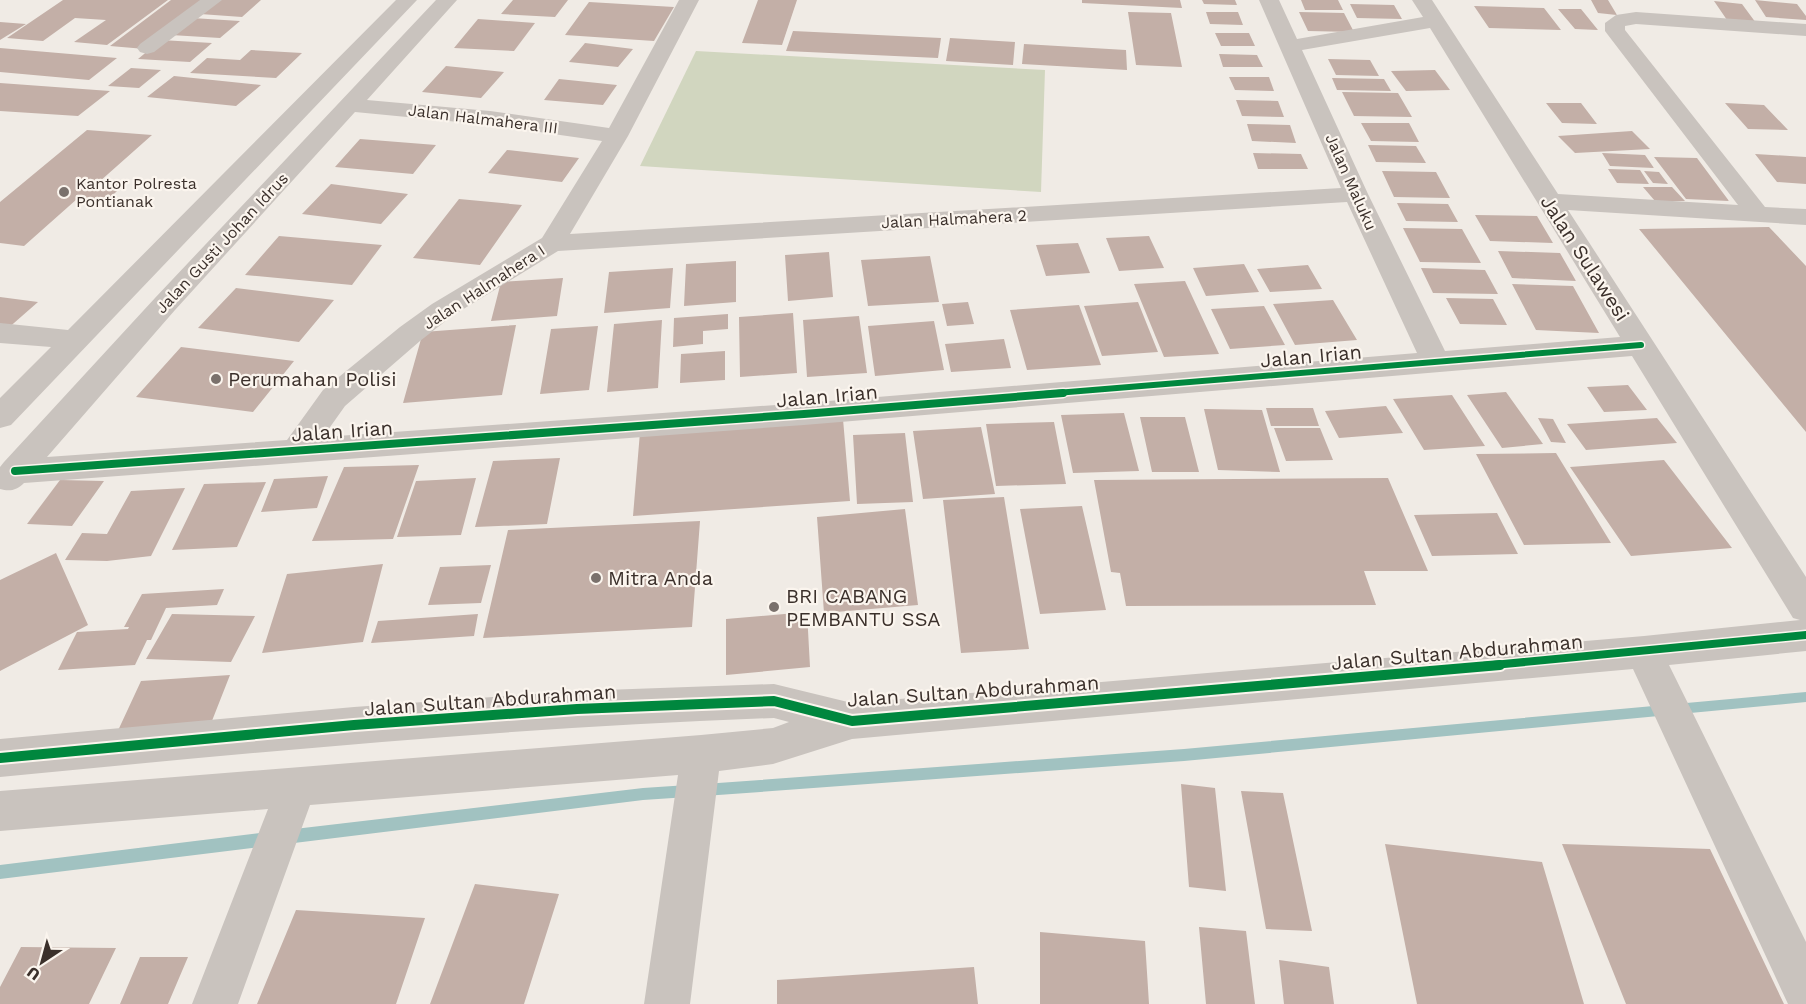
<svg xmlns="http://www.w3.org/2000/svg" width="1806" height="1004" font-family="'Work Sans',sans-serif">
<style>
.green{fill:#d1d6bf}
.lines{fill:none;stroke-linecap:round;stroke-linejoin:round}
.stream{fill:#a1c2c1;fill-rule:evenodd}
.building{fill:#c3afa7}
.minor{fill:#c9c3be;fill-rule:evenodd}
.cycleway-far2-casing{stroke:#fbf5ee;stroke-width:9}
.cycleway-far1-casing{stroke:#fbf5ee;stroke-width:11}
.cycleway-casing{stroke:#fbf5ee;stroke-width:14}
.cycleway-far2{stroke:#00873e;stroke-width:6}
.cycleway-far1{stroke:#00873e;stroke-width:8}
.cycleway{stroke:#00873e;stroke-width:10}
.poi-dot{fill:#7a716c;stroke:#fbf5ee;stroke-width:2}
.labels{text-anchor:middle;dominant-baseline:central;stroke-width:4.5;stroke-linejoin:round;paint-order:stroke}
.far-street-label{font-size:16px;fill:#3b302b;stroke:#fbf5ee}
.far-poi-label{font-size:16px;fill:#3b302b;stroke:#fbf5ee;text-anchor:start}
.street-label{font-size:20px;fill:#3b302b;stroke:#fbf5ee}
.poi-label{font-size:20px;fill:#3b302b;stroke:#fbf5ee;text-anchor:start}
</style>
<rect width="100%" height="100%" fill="#f0ebe5"/>
<path class="green" d="M696,51L1045,70L1041,192L640,166Z"/>
<g class="lines">
<path class="stream" d="M1806,692V702L1184,761L704,796L699,794L698,790L699,786L704,784L1184,749Z
M688,785L693,787L694,791L693,795L688,797L643,800L286,844L281,842L279,837L281,832L286,830L643,788Z
M268,832L273,834L275,839L273,844L268,846L0,879V865Z"/>
</g>
<path class="building" d="M63,0H168L107,45L74,42L106,20L75,18L43,41L7,38Z
M171,0H208L145,49L110,46Z
M218,0H261L242,17L200,14Z
M513,0H568L555,17L501,14Z
M758,0H797L782,45L742,43Z
M1082,0H1180L1182,8L1082,3Z
M1202,0H1235L1237,5L1204,4Z
M1301,0H1338L1343,10H1305Z
M1591,0H1608L1617,15L1598,13Z
M1755,0L1797,4L1806,16V20L1766,17Z
M1714,1L1742,4L1756,23L1727,20Z
M589,2L674,7L654,41L565,35Z
M1350,4L1394,5L1402,19L1357,18Z
M1474,6L1544,8L1561,30L1489,28Z
M1558,9H1581L1598,30L1575,29Z
M1128,12L1171,13L1182,67L1136,65Z
M1206,12H1238L1243,25L1210,24Z
M1299,12L1344,13L1354,32L1308,31Z
M192,18L240,21L220,38L171,35Z
M478,19L535,23L514,51L454,48Z
M0,22L26,24L0,40Z
M793,31L941,38L938,58L786,51Z
M1215,33H1249L1255,46H1221Z
M950,38L1015,42L1013,65L946,61Z
M161,40L212,43L190,62L138,59Z
M585,43L633,49L618,67L569,62Z
M1024,44L1126,50L1127,70L1022,64Z
M0,48L117,58L89,80L0,72Z
M251,50L302,53L276,78L190,73L207,58L240,60Z
M1219,54L1257,55L1263,67H1223Z
M1328,59L1370,60L1379,76L1336,75Z
M446,66L504,72L481,98L422,92Z
M131,68L161,70L139,88L108,86Z
M1435,70L1450,90L1406,91L1391,71Z
M174,76L261,85L236,106L147,97Z
M1229,77H1269L1274,91L1235,90Z
M1332,78L1384,79L1391,91L1337,90Z
M559,79L617,85L603,105L544,100Z
M0,83L110,91L78,116L0,111Z
M1342,92L1398,93L1412,117L1354,116Z
M1236,100L1278,101L1284,117L1242,116Z
M1546,103H1581L1597,124L1562,123Z
M1725,103L1764,105L1788,130L1748,129Z
M1361,123H1409L1419,142L1371,141Z
M1247,124L1290,125L1296,143L1252,141Z
M87,130L152,135L99,182L125,184L106,201L77,199L24,246L0,243V202Z
M1632,131L1650,149L1575,153L1558,136Z
M360,139L436,145L413,174L335,167Z
M1368,145L1416,146L1426,163L1376,162Z
M507,150L579,158L562,182L488,173Z
M1253,153L1301,154L1308,169H1258Z
M1602,153L1645,155L1654,168L1610,166Z
M1755,154L1806,157V184L1777,182Z
M1654,157L1697,158L1729,201L1686,199Z
M1608,169L1640,170L1649,184L1617,183Z
M1382,171L1436,172L1450,198L1394,197Z
M1644,171L1659,172L1668,184L1653,183Z
M331,184L408,194L381,224L302,214Z
M1643,187H1672L1685,201H1655Z
M459,199L522,205L480,265L413,258Z
M1397,203L1448,204L1458,222L1406,221Z
M1475,215L1537,216L1553,243L1490,241Z
M1769,227L1806,266V432L1639,229Z
M1403,228L1462,229L1481,263L1420,262Z
M279,236L382,245L352,285L245,275Z
M1149,236L1164,268L1119,271L1106,238Z
M1078,243L1090,273L1046,276L1036,245Z
M1498,251L1560,253L1576,281L1512,278Z
M829,252L833,297L788,301L785,255Z
M930,256L939,302L868,306L861,260Z
M736,261V302L684,306L686,264Z
M1244,264L1259,292L1206,296L1193,268Z
M1308,265L1322,289L1270,292L1257,269Z
M673,268L670,308L604,313L609,272Z
M1421,268L1485,270L1498,294L1433,293Z
M563,278L557,316L491,321L501,282Z
M1185,281L1219,354L1164,357L1134,284Z
M1512,284L1573,286L1599,333L1536,330Z
M236,288L334,300L299,342L198,328Z
M0,297L38,302L6,330H0Z
M1446,298L1493,299L1507,325L1460,324Z
M1333,300L1357,340L1295,345L1273,304Z
M968,302L974,324L947,326L942,304Z
M1138,302L1158,352L1102,356L1084,306Z
M1079,305L1101,365L1027,370L1010,310Z
M1264,306L1285,345L1230,349L1211,309Z
M793,313L797,373L740,377L739,317Z
M728,314V329L703,331V344L673,347L674,318Z
M859,316L867,373L807,377L803,320Z
M662,320L658,388L607,392L614,324Z
M934,321L944,370L875,376L868,326Z
M516,325L502,395L403,403L423,332Z
M598,326L589,390L540,394L551,329Z
M1004,339L1011,368L951,372L945,344Z
M181,347L294,361L253,412L136,397Z
M725,351V380L680,383L681,354Z
M1628,385L1647,410L1604,412L1587,387Z
M1506,392L1543,444L1502,448L1467,395Z
M1452,395L1485,446L1424,450L1393,399Z
M1386,406L1403,433L1339,438L1325,411Z
M1266,408H1313L1319,426H1271Z
M1204,409L1262,410L1280,472L1218,470Z
M1124,413L1139,471L1073,473L1061,415Z
M1140,417H1185L1199,472H1152Z
M1538,418L1553,419L1566,443L1551,442Z
M1657,418L1677,443L1586,450L1567,424Z
M843,419L850,501L633,516L640,432Z
M1054,422L1066,484L996,486L986,424Z
M981,427L995,494L923,499L913,431Z
M1274,428H1320L1333,460L1286,461Z
M905,433L913,502L857,504L853,435Z
M1556,453L1611,543L1524,545L1476,454Z
M560,458L547,524L475,527L493,461Z
M1664,460L1732,548L1631,556L1570,467Z
M419,465L393,539L312,541L344,467Z
M328,476L317,508L261,512L274,479Z
M476,478L461,535L397,537L416,481Z
M1388,478L1428,571H1364L1376,605L1126,606L1120,573L1111,572L1094,480Z
M60,480L104,481L72,526L27,524Z
M266,482L237,547L172,550L204,484Z
M185,488L151,556L107,561L65,560L82,533L107,534L131,491Z
M1004,497L1029,649L961,653L943,500Z
M1082,506L1106,610L1040,614L1020,509Z
M905,509L918,605L824,613L817,517Z
M1497,513L1518,554L1432,556L1414,515Z
M700,521L692,627L483,638L508,530Z
M56,553L88,625L0,671V580Z
M383,564L363,642L262,653L287,574Z
M491,565L481,603L428,605L440,567Z
M224,589L217,605L166,608L151,640H147L135,665L58,670L77,632L128,629L129,627H124L142,594Z
M807,612L810,667L726,675V619Z
M172,614L255,616L231,662L146,659Z
M478,614L474,636L371,643L378,621Z
M230,675L208,731L115,737L141,681Z
M1181,784L1215,788L1226,891L1189,887Z
M1241,791L1283,793L1312,931L1266,929Z
M1385,844L1542,862L1584,1004H1417Z
M1562,844L1710,849L1784,1004H1626Z
M475,884L559,894L524,1004H430Z
M296,910L425,918L396,1004H257Z
M1199,927L1246,931L1255,1004H1206Z
M1040,932L1145,941L1149,1004H1040Z
M21,947L116,948L89,1004H0V987Z
M140,957H188L168,1004H120Z
M1279,960L1329,967L1334,1004H1284Z
M974,967L978,1004H777V980Z"/>
<g class="lines">
<path class="minor" d="M200,0H222L154,52L147,54L140,52L137,48L140,44Z
M396,0H417L11,425L0,428V398L51,347L0,343V323L68,330Z
M436,0H457L367,100L490,111L609,128L679,0H699L628,136L570,234L1341,188L1259,0H1279L1297,39L1423,17L1412,0H1432L1558,194L1738,205L1608,35L1605,31V23L1616,15L1636,12L1806,24V36L1636,24L1625,26V30L1765,207L1806,209V225L1568,210L1806,577V651L1669,665L1806,942V1004H1788L1633,669L852,739L773,764L719,771L690,1004H644L678,775L310,805L238,1004H192L268,809L0,831V791L701,735L773,728L789,722L774,718C515,727 258,752 0,777V739L354,707L577,691L774,684L852,703L1644,636L1800,620L1793,618L1632,356L804,425L24,483C17,490 10,492 0,489V467L4,462L155,298ZM1430,28L1620,337L1445,351L1368,194L1302,50ZM355,112L490,125L602,141L542,238L432,304L400,327L323,390L287,440L47,457L175,310ZM1347,202L1417,353L804,403L323,437L345,406L420,341L452,316L558,251Z"/>
<g class="cycleway-far2-casing">
<path id="cycleway-far2" d="M1044,394L1641,345"/>
</g>
<g class="cycleway-far1-casing">
<path id="cycleway-far1" d="M15,471L804,414L1063,393
M1483,666L1806,635"/>
</g>
<g class="cycleway-casing">
<path id="cycleway" d="M0,758L354,725L577,709L774,701L852,721L1500,665"/>
</g>
<use href="#cycleway-far2" class="cycleway-far2"/>
<use href="#cycleway-far1" class="cycleway-far1"/>
<use href="#cycleway" class="cycleway"/>
</g>
<g class="poi-dot">
<circle cx="64" cy="192" r="6"/>
<circle cx="216" cy="379" r="6"/>
<circle cx="596" cy="578" r="6"/>
<circle cx="774" cy="607" r="6"/>
</g>
<g class="labels">
<g class="far-street-label">
<text transform="translate(483 119) rotate(7)">Jalan Halmahera III</text>
<text transform="translate(1351 182) rotate(66)">Jalan Maluku</text>
<text transform="translate(954 219) rotate(-3)">Jalan Halmahera 2</text>
<text transform="translate(222 243) rotate(-47)">Jalan Gusti Johan Idrus</text>
<text transform="translate(484 287) rotate(-33)">Jalan Halmahera I</text>
</g>
<g class="far-poi-label">
<text x="76" y="183">Kantor Polresta<tspan x="76" dy="18">Pontianak</tspan></text>
</g>
<g class="street-label">
<text transform="translate(1585 258) rotate(57)">Jalan Sulawesi</text>
<text transform="translate(1311 356) rotate(-5)">Jalan Irian</text>
<text transform="translate(827 396) rotate(-5)">Jalan Irian</text>
<text transform="translate(342 431) rotate(-4)">Jalan Irian</text>
<text transform="translate(1457 652) rotate(-5)">Jalan Sultan Abdurahman</text>
<text transform="translate(973 691) rotate(-4)">Jalan Sultan Abdurahman</text>
<text transform="translate(490 700) rotate(-4)">Jalan Sultan Abdurahman</text>
</g>
<g class="poi-label">
<text x="228" y="379">Perumahan Polisi</text>
<text x="608" y="578">Mitra Anda</text>
<text x="786" y="596">BRI CABANG<tspan x="786" dy="23">PEMBANTU SSA</tspan></text>
</g>
</g>
<g transform="translate(42 962) rotate(216)" stroke="#fbf5ee" stroke-width="4.5" paint-order="stroke">
<path d="M0-4.5L10 22L0 15L-10 22Z" fill="#3b302b"/>
<text y="-9" font-size="16" font-weight="bold" text-anchor="middle" fill="#3b302b">U</text>
</g>
</svg>
